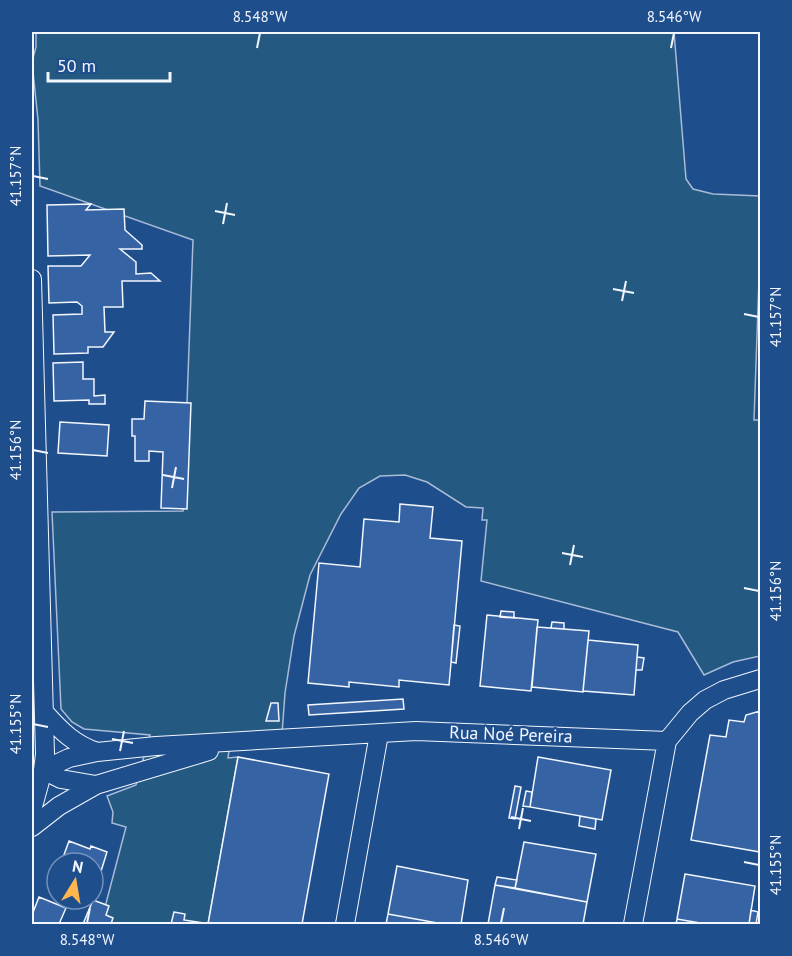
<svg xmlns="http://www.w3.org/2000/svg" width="792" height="956" font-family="'PT Sans',sans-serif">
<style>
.green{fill:#245a82;stroke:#a8bbd7;stroke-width:1.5}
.building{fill:#3563a3;stroke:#f2f6ff;stroke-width:1.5}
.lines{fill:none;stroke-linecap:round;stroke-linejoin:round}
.minor-casing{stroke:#f2f6ff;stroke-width:20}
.minor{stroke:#1f4e8c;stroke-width:18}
.ticks{fill:none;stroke:#f2f6ff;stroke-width:2}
.labels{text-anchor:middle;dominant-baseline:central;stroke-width:4.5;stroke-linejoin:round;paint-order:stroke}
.street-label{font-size:18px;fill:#f2f6ff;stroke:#1f4e8c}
.neatline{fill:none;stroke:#f2f6ff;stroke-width:2}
.ticks-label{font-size:15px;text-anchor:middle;fill:#f2f6ff}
</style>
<rect width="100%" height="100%" fill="#1f4e8c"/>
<path class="green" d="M36,32L168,33V32H674L686,179L693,189L713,194L760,196V251L754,420H760V656L733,662L704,675L678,632L481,581L487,520H482L483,508L466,507L427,482L405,475L380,476L359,488L341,514L310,575L294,636L285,693L282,734L231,735L228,758L238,757L208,924H96L104,911L126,827L112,823L113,812L107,796L136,785L150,735L84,729L72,722L61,709L52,512L183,511L193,240L40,186L38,120L32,62L36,47Z"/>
<path class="building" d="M91,204L86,210L124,209L125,230L142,245V249H120L136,262V274L151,273L160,281H122L123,307H104L105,332H114L103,347H88V353L54,354L53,315L82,314V306L77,302L49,303L48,266H81L90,255L48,256L47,205Z
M83,362V379H94V396L105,395V404H89V400L54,401L53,363Z
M145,401L191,403L187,509L161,508L163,452L149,451V461H135V436H132V419H144Z
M60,422L109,425L107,456L58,453Z
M400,504L433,507L430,538L462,541L449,685L399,680V687L349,682V687L308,683L319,563L360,567L364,519L399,522Z
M501,611L514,612V618L500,617Z
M487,615L538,620L531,691L480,686Z
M552,622L564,623V629L551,628Z
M454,625L460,626L456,663L451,662Z
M537,627L589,631L583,692L532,687Z
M588,640L638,645L634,695L583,691Z
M637,657L644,658L642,670H636Z
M403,699L404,709L309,715L308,705Z
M271,703H278L279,721H266Z
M760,711V852L691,840L710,735L726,737L729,720L744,722L746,715Z
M238,757L329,774L302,924H208Z
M538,757L611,770L602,820L530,807Z
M515,786L521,787L515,819L509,818Z
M526,791L532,792L530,807L523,806Z
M580,816L596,819L595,829L579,826Z
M69,841L90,849L91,846L107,852L93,897V863H61Z
M524,842L596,854L587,902L515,888Z
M397,866L468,880L461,924H443L388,914Z
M685,874L755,886L749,924H706L677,919Z
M497,877L517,880L515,888L495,885Z
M495,885L587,902L583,924H488Z
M39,897L66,908L59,924H32V915Z
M93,900L109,906L106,915L113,918L111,924H83Z
M751,910L758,912L756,924H749Z
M174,912L185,914L184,920L203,923V924H171Z
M388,914L443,924H386Z
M677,919L706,924H676Z"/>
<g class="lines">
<g class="minor-casing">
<path id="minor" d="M32,279L45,754L43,770L32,810
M45,713C61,731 74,744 97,752
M43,770L69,758L97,752L156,746L416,731L667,741
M43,770L61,779L96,785
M32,827L59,806L96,785L209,751
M345,924L379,734
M633,924L667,741L690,713L705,700L724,690L760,679"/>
</g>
<use href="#minor" class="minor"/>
</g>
<path class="ticks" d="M257,48L260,33M671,48L674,33M33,176L48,179M215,211L235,215M223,224L227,203M613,289L634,293M622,301L626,281M744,314L759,317M33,450L48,453M163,475L184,479M172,488L176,467M562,553L583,557M570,565L574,545M744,588L759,591M33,724L48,727M112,739L133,743M120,751L124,731M511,817L531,821M519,829L523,808M744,862L759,865M87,923L90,908M501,923L504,908"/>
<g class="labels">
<g class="street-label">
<text transform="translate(511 734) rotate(2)">Rua Noé Pereira</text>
</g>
</g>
<rect width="792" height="956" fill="none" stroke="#1f4e8c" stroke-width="66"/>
<g transform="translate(75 881) rotate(11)"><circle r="28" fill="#1f4e8c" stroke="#7391ba" stroke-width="1.5"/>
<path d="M0-4.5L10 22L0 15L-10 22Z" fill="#ffb74d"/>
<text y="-9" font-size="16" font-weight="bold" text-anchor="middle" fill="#f2f6ff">N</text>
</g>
<path d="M48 72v9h122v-9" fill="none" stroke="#f2f6ff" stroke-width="3"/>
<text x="57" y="72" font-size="18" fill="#f2f6ff" stroke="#1f4e8c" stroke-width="4.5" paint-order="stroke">50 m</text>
<rect x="33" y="33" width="726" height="890" class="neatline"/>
<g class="ticks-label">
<text x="260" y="22">8.548°W</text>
<text x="674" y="22">8.546°W</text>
<text transform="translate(16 176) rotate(-90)" y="5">41.157°N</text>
<text transform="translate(776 317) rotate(-90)" y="5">41.157°N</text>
<text transform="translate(16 450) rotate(-90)" y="5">41.156°N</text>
<text transform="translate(776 591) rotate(-90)" y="5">41.156°N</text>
<text transform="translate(16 724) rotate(-90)" y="5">41.155°N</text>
<text transform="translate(776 865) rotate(-90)" y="5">41.155°N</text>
<text x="87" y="945">8.548°W</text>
<text x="501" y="945">8.546°W</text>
</g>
</svg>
